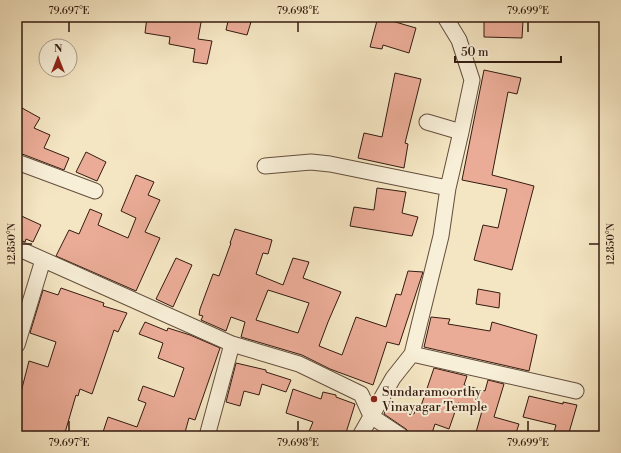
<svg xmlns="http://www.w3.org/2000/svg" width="621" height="453" font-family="'Libre Bodoni',serif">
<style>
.building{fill:#ebac97;stroke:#341b10;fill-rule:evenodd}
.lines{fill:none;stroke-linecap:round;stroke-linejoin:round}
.minor-casing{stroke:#644e3d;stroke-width:17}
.minor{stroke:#f8efd8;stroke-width:15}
.ticks{fill:none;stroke:#341b10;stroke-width:1.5}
.poi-dot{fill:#8f2418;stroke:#f8efd8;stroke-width:1.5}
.labels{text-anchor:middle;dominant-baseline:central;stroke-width:4;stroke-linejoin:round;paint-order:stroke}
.poi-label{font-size:13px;fill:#341b10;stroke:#f8efd8;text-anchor:start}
.neatline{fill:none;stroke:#341b10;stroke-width:1.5}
.ticks-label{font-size:10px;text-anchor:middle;fill:#341b10}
</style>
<rect width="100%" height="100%" fill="#f5e6c3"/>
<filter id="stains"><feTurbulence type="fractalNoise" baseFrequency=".005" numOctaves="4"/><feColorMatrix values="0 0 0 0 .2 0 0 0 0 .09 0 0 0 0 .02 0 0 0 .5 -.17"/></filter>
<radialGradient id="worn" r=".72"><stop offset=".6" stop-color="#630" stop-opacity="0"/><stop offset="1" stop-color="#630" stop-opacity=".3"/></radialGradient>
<path class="building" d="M147,17H202L198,39L212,41L207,64L193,62L195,49L169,44L170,37L145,33Z
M229,17L251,22L247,35L226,30Z
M378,17L416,28L409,53L383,45L382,49L370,47Z
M484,17H508V20L523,21L522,38L484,37Z
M484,70L521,78L517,94L508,92L492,175L534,186L512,270L474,260L483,225L498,228L507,189L462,180Z
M395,73L421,79L405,143L408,144L404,168L358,158L364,133L382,137Z
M22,108L40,118L34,128L50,135L44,148L69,158L64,170L17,152V117Z
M86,152L106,162L97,181L76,172Z
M136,175L154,182L148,195L160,200L145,232L160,238L136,291L56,256L69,230L79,234L90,209L102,214L98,225L128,238L136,218L121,211Z
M377,188L406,192L402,213L418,217L412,236L350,226L354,207L374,210Z
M17,214L41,225L33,242L26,239L25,242L17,239Z
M235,229L272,240L268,254L263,253L256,274L283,285L293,258L309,262L303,278L341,292L328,322L319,346L342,355L356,317L386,327L396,294L401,295L408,271L423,272L399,345L387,342L373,385L330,369L302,355L241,337L245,322L231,317L226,331L201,320L203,316L199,315L200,309L213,274L219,276L231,243H230ZM268,290L309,303L298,333L256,320Z
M176,258L192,265L173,307L156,299Z
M61,288L104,303L103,306L127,313L118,332L114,330L92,394L80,389L78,396L76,395L64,436H17V391L21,392L29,361L48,367L56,342L30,333L43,290L58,295Z
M478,289L500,293L499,308L476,304Z
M431,317L450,319L448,324L490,331L492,322L537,335L529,371L424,347Z
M145,322L167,331L168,328L190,335L220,348L195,420L189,418L184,436H116L103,432L108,417L137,427L146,403L138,400L143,386L174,397L184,368L158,358L163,343L139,334Z
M236,363L266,370V372L291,380L286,392L262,384L259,395L244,391L240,406L226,402Z
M434,368L467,376L464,385L485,391L488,380L504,384L494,417L519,424L515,436H475L482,411L458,403L449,429L435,424L431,436H410L409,432L406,429L384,414L387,407L414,414L416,404L421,406Z
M293,389L321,399L323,392L336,395V397L355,404L345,436H307L313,422L286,413Z
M529,396L563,404V402L577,405L568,436H553L556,425L523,417Z"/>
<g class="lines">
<g class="minor-casing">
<path id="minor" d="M427,122L461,132
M17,162L95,191
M265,166L311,162L330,164L448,188
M17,248L232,344L299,364L361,394L371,416L401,436
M17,345L43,260
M412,354L576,391
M207,436L232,344
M360,436L393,378L412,354L441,236L448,188L461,132L472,80L459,40L445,17"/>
</g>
<use href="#minor" class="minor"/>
</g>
<path class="ticks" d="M69,22V32M298,22V32M528,22V32M22,244H32M589,244H599M69,421V431M298,421V431M528,421V431"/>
<circle class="poi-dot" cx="374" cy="399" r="4"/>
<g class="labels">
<g class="poi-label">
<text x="382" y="392">Sundaramoorthy<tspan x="382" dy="15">Vinayagar Temple</tspan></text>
</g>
</g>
<rect width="621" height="453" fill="none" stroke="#f5e6c3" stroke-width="44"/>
<g transform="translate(58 58)"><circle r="19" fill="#f8efd8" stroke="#aa9a88"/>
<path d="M0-3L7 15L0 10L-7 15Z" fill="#8f2418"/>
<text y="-6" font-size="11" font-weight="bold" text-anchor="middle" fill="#341b10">N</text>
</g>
<path d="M455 56v6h106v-6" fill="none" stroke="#341b10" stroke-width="2"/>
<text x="461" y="56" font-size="12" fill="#341b10" stroke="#f8efd8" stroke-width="3" paint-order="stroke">50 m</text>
<rect x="22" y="22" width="577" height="409" class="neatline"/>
<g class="ticks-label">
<text x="69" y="14">79.697°E</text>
<text x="298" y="14">79.698°E</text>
<text x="528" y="14">79.699°E</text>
<text transform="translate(11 244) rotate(-90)" y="4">12.850°N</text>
<text transform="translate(610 244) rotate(-90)" y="4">12.850°N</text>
<text x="69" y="446">79.697°E</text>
<text x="298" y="446">79.698°E</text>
<text x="528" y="446">79.699°E</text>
</g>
<rect width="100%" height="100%" filter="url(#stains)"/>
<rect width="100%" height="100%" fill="url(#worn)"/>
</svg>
